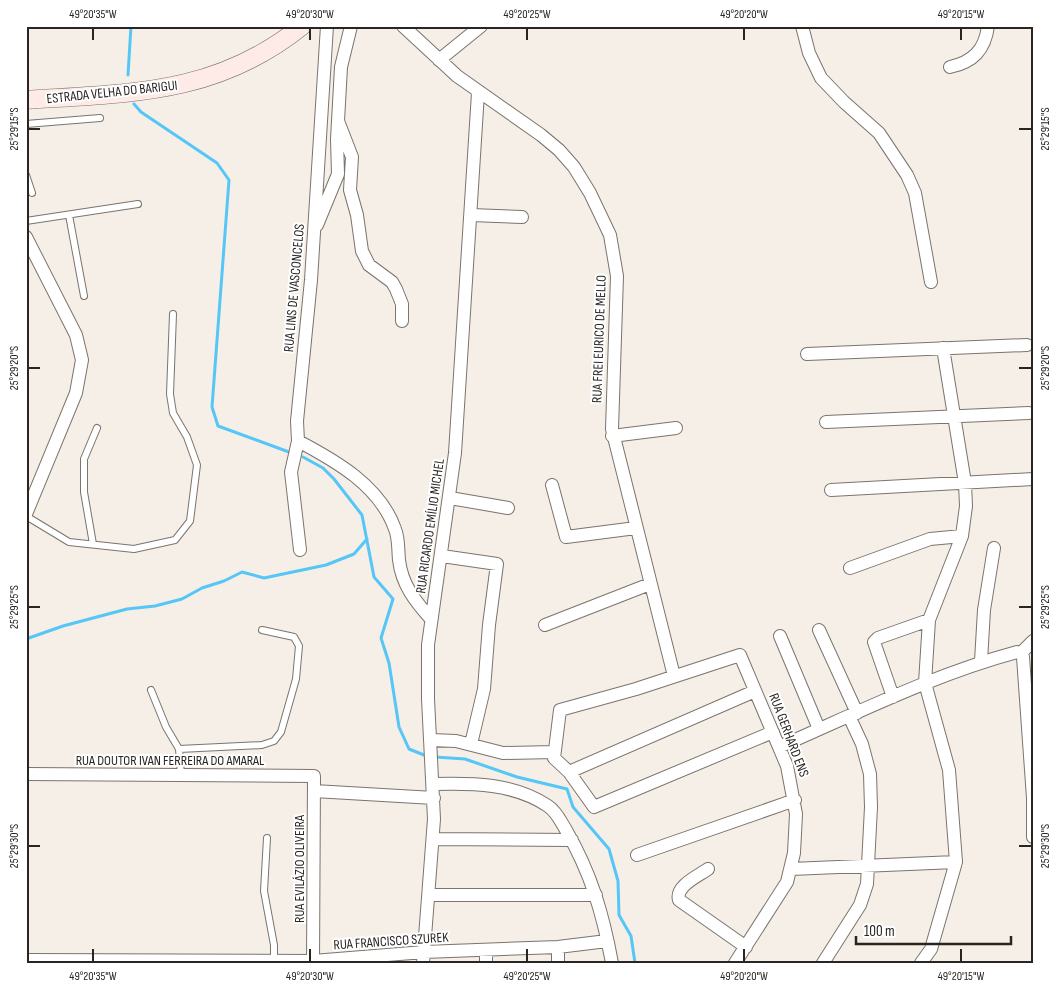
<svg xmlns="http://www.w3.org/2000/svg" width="1059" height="989" font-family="'Sofia Sans Condensed',sans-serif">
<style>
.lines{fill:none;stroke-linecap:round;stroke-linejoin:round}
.stream{stroke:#55c6f6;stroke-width:3}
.lane-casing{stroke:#7a746d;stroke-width:8}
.street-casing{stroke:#7a746d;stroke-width:14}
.secondary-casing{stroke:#7a746d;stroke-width:19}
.lane{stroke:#fff;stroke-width:6}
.street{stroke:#fff;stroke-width:12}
.secondary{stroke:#feeae6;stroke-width:18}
.ticks{fill:none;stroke:#282522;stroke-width:2}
.labels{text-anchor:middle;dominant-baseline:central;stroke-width:4;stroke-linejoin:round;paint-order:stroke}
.street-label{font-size:14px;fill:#282522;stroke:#fff}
.neatline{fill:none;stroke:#282522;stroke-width:2}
.ticks-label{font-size:12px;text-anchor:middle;fill:#282522}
</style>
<rect width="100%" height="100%" fill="#f5efe7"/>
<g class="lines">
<path class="stream" d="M128,75L131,26
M134,104L141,112L217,163L229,180L212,407L218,426L289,452
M303,457L323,468L334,479L362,515L374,577L393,599L381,638L389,663L399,727L409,749L429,757
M26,639L63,626L127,609L155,606L182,599L202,588L224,581L242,572L264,578L326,565L354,554L367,539
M435,757L465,759L517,777L567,789L573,807L609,849L618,881L619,915L631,936L635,963"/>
<g class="lane-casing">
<path id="lane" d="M26,124L100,118
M26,175L32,193
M69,215L84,296
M26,221L138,204
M26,516L69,542L134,549L175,540L190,521L197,465L187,437L173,413L170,394L173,314
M93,544L84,492V459L97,428
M151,690L166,727L179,749
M181,775L179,749L262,745L274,741L281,732L296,679L299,646L294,637L262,630
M267,838L264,891L274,945V961"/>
</g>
<g class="street-casing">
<path id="street" d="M403,26L457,76L541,135L559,150L574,167L590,193L610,235L617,276L612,429L674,676
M802,26L809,53L821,78L844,102L879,133L907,175L915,193L931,282
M439,60L481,26
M950,67C973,62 985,50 988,26
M338,121L352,157L350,190L357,215L362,251L369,265L392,282L396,289L402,304V321
M471,215L522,217
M317,225L338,174L337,139L341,67L351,26
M26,237L76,335L82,360L76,393L26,514
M807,354L1027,345
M826,422L1029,413
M612,436L676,428
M298,441C336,461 380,486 395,529C399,539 398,550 399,560C402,585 415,601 431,619
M552,485L566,537L636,528
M831,490L1033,479
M450,498L508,508
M300,550L291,472L298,441L297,421L311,280L327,26
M442,556L497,564L489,625L484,689L471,744
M850,568L930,539L962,536
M545,625L650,584
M819,630L857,713
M780,636L819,729
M1021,653L1033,641
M981,661L984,610L994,548
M893,697L874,642L878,638L929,620
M431,740L456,741L503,753L554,752
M779,747C857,713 935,674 1017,652L1021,653L1023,657L1033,798V837
M569,772L755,691
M26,774L314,776L313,963
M434,784C472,783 514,783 548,806C557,812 561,822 566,830C591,873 603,914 612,963
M314,791L434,798
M433,839L572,840
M637,855L795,800
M708,869C698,876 675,886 679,900L746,947
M791,869L956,862
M429,895H596
M558,947V963
M26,960L313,961L424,952L558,947L607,941
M423,963L434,819L428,699V645L455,453L478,93
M486,963V950
M735,963L787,882L794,853L796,814L787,766L740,655L636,689L560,710L554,758L569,772L594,807L773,732
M823,963L860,905L867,884L871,807L870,774L862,744L849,716
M921,963L931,949L956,862L949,770L925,683L929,620L962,536L966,506L965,483L943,348"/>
</g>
<g class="secondary-casing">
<path id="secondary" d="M26,100C131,93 216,95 302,26"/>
</g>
<use href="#lane" class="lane"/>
<use href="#street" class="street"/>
<use href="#secondary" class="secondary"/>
</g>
<path class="ticks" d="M93,28V40M310,28V40M527,28V40M744,28V40M961,28V40M28,129H40M1019,129H1032M28,368H40M1019,368H1032M28,607H40M1019,607H1032M28,846H40M1019,846H1032M93,949V962M310,949V962M527,949V962M744,949V962M961,949V962"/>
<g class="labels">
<g class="street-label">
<text transform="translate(112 92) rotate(-6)">ESTRADA VELHA DO BARIGUI</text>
<text transform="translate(294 288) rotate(-85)">RUA LINS DE VASCONCELOS</text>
<text transform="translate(599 339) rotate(-88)">RUA FREI EURICO DE MELLO</text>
<text transform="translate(430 526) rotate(-82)">RUA RICARDO EMÍLIO MICHEL</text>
<text transform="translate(789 735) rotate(69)">RUA GERHARD ENS</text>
<text x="170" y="760">RUA DOUTOR IVAN FERREIRA DO AMARAL</text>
<text transform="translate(299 869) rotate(-90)">RUA EVILÁZIO OLIVEIRA</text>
<text transform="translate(391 941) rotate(-4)">RUA FRANCISCO SZUREK</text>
</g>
</g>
<rect width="1059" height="989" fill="none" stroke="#ffffff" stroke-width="55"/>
<path d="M856 936v8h155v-8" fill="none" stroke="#282522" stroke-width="2.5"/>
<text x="864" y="936" font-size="15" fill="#282522" stroke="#ffffff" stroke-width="4" paint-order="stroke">100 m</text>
<rect x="28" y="28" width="1004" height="934" class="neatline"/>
<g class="ticks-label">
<text x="93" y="18">49°20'35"W</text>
<text x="310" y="18">49°20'30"W</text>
<text x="527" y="18">49°20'25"W</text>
<text x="744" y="18">49°20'20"W</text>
<text x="961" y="18">49°20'15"W</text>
<text transform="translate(14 129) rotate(-90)" y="4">25°29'15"S</text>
<text transform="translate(1045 129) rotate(-90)" y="4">25°29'15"S</text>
<text transform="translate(14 368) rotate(-90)" y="4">25°29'20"S</text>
<text transform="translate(1045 368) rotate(-90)" y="4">25°29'20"S</text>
<text transform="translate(14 607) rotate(-90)" y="4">25°29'25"S</text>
<text transform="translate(1045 607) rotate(-90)" y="4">25°29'25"S</text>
<text transform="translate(14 846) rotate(-90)" y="4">25°29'30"S</text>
<text transform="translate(1045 846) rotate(-90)" y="4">25°29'30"S</text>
<text x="93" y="980">49°20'35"W</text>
<text x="310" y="980">49°20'30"W</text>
<text x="527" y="980">49°20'25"W</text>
<text x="744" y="980">49°20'20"W</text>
<text x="961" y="980">49°20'15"W</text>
</g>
</svg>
